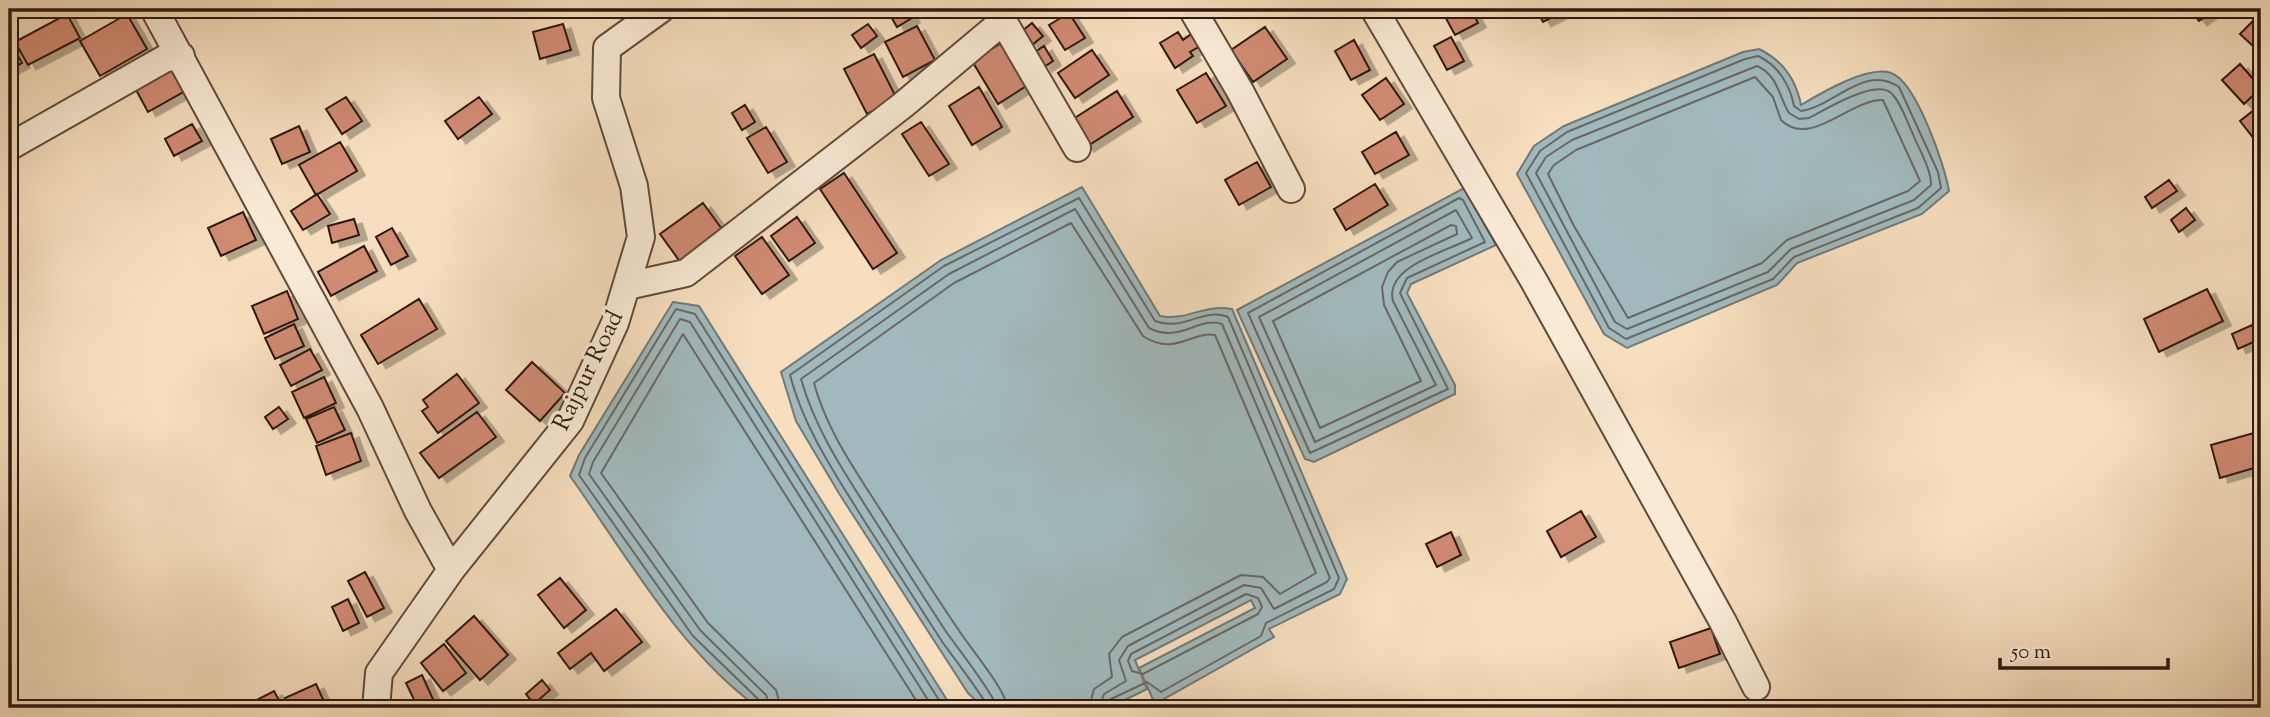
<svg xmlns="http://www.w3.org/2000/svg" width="2270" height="717" font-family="'Sorts Mill Goudy',serif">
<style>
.water{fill:#a1b9bc;stroke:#737977;stroke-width:2}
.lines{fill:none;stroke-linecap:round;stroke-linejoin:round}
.shore{stroke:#686866;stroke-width:2}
.building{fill:#d08b73;stroke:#2e1810;stroke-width:2;filter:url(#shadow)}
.minor-casing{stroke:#604a3c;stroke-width:30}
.minor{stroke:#f9ead5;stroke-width:26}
.labels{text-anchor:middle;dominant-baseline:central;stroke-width:7;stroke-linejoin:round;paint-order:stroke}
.street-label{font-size:24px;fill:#2e1810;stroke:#f9ead5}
</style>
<defs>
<filter id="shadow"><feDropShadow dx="8" dy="4.5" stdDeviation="0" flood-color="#0004"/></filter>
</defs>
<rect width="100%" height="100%" fill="#f6debe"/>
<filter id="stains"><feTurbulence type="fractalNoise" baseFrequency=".00286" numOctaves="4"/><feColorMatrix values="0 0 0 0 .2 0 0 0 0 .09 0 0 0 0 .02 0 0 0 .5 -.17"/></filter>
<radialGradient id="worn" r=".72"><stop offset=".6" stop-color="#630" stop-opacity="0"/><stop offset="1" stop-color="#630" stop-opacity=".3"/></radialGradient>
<path class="water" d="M1759,49C1782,60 1796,80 1801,105C1821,93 1868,65 1891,73C1916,81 1945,166 1949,191L1922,214L1797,263L1777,285L1627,348L1604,334L1517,174L1534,146L1564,126L1743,52Z
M1082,187L1160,316C1188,321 1202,304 1232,309L1347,579L1340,594L1269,629L1274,637L1155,704L1139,668L1255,608L1251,600L1135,660L1147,689L1109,708H984L968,693L840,495L796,421L781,372L941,260Z
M1464,188L1496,245L1411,284L1407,293L1455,385V394L1314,462L1305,459L1237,310Z
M673,302L699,306L952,708H759C681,653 625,553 570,476L579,455Z"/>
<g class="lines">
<path class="shore" d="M1758,56C1778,65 1790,85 1794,106L1801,111C1833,107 1865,63 1899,87L1938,172L1941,188L1918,208L1794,257L1773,279L1626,339L1609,328L1526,173L1540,151L1567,132L1745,59Z
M1757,66C1778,75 1779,97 1789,113L1799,119L1809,118C1825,110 1879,76 1893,95C1902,105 1907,122 1913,134C1919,150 1931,168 1931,185L1914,200L1791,249L1768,272L1627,329L1615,322L1536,173L1546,157L1572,140Z
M1755,77L1773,97L1781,120C1810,149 1850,99 1883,100L1920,181L1908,191L1787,240L1762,263L1628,318L1574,226L1548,174L1554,165L1576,150Z
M1459,198L1463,200L1485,242L1407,278L1400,293L1448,389L1310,453L1248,313Z
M1456,210L1472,238C1448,251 1384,266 1393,301L1436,385L1315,442L1259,317Z
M1451,225L1456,226L1457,234L1397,262L1388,272L1382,287L1384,305L1421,381L1320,428L1273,321Z
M1246,594L1258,598L1262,607L1258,614L1143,674L1132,671L1128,661L1131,654Z
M762,708L760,701L693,636L579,475L585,458L676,309L695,314L944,708
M771,708L766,695L700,630L589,474L593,462L680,319L690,322L933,708
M781,708L776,690L708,623L601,473L683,334L921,708
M988,708C987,701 951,654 943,643C917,603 891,562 865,522C836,475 804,429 790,375L944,266L1079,198L1155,321C1184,332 1202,307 1228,317L1339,578L1334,589L1266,623L1261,636L1161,692L1147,682L1111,699L1108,708
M997,708C996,697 957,647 947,633C922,595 897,555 872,516C844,472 815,429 801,379L949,274L1075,209L1149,328C1179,344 1199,316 1222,324L1330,578L1327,582L1274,609L1261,588L1244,585L1128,646L1119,660L1126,681L1104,694L1099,708
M1007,708C1007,691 971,649 960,632C932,591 905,548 878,506C853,467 826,428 814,383L954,283L1071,223L1143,336C1175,357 1191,331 1215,335L1316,573L1280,594L1263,577L1241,575L1122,637L1109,654L1112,677L1094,689L1089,708"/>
</g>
<path class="building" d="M901,9H906L912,18L897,27L890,15Z
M1441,9H1471L1478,23L1455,35Z
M1536,9H1569L1543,22Z
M2197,9H2216L2199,21L2192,12Z
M1069,13L1085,38L1065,50L1049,25Z
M67,14L80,38L28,65L15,42Z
M127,14L147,49L100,76L80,41Z
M2256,18L2261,23V37L2253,46L2240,34Z
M1032,23L1043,36L1032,45L1021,32Z
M563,24L571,50L540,59L533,32Z
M868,24L877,36L861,48L852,35Z
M917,26L935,60L903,77L885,42Z
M1265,27L1287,59L1253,82L1231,50Z
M1178,32L1183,40L1194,32L1202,45L1190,52L1193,56L1175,68L1160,43Z
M1451,37L1464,61L1447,70L1434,46Z
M1354,40L1370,70L1351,80L1335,51Z
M10,41L22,63L9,70V42Z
M1003,42L1028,85L998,104L972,61Z
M1044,46L1053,61L1044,67L1035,52Z
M1092,50L1109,75L1075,98L1058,73Z
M874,54L897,99L867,114L844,69Z
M2240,64L2261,88L2244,104L2222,80Z
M172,68L185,91L148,112L135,88Z
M1206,73L1226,106L1197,123L1177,90Z
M1386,78L1404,104L1380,120L1362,95Z
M979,87L1002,127L972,145L949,106Z
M1117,91L1133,117L1086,147L1070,121Z
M346,97L362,121L342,134L326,109Z
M479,97L492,114L458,139L445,121Z
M745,105L755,122L742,130L732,113Z
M2254,110L2261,120V135L2255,140L2240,121Z
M921,122L949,164L929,176L902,134Z
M192,124L202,141L174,156L165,139Z
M299,126L310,152L282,164L271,139Z
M766,127L787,162L768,173L747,138Z
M1396,132L1409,155L1375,174L1362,152Z
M340,142L357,171L316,195L299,165Z
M1257,162L1271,187L1239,205L1225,180Z
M844,173L897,253L873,269L820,189Z
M2169,180L2177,191L2152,208L2145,197Z
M1375,184L1388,205L1346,230L1334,209Z
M317,194L330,214L303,230L291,211Z
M703,203L724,232L681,263L660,234Z
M2186,208L2195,220L2179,232L2171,220Z
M243,212L256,240L221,256L208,228Z
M797,217L815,243L789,261L771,236Z
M354,219L359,235L332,243L328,226Z
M392,228L408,256L391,265L376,237Z
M762,237L789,275L762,294L735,256Z
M364,246L377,271L331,296L318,272Z
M2207,289L2223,321L2159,352L2144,319Z
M287,291L298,319L264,334L252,306Z
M419,299L437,329L378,364L361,335Z
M294,324L304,346L275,359L265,338Z
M2252,325L2258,340L2238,349L2232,334Z
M310,349L322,370L291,386L280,365Z
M532,362L565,393L540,421L506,390Z
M457,374L479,403L438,433L422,411L428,407L423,400Z
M324,377L336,403L304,418L292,392Z
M279,407L288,419L273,429L265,417Z
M334,407L345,430L317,443L306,419Z
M477,412L496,437L439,478L420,453Z
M2261,431V466L2220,478L2211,445Z
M351,433L361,461L326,475L316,446Z
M1581,511L1596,537L1561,557L1547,531Z
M1451,532L1461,555L1437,567L1426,544Z
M365,572L384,608L367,617L348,581Z
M560,578L586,610L564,628L538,595Z
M348,599L359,623L343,631L332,607Z
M616,609L642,642L604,671L591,653L570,669L558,653Z
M474,616L508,655L480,680L446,641Z
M1711,628L1720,654L1679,668L1670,642Z
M444,644L466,673L443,691L421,663Z
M422,675L437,708H418L406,683Z
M542,680L550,690L534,704L526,694Z
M316,684L327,708H289L285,698Z
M274,691L283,708H254L251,703Z"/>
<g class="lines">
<g class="minor-casing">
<path id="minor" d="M154,9L370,408L418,511L451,570
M1192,9L1240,91L1291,189
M1374,9L1534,281L1723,622L1756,687
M9,147L166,58L181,56
M627,286L686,273L903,105L995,28L1006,26L1077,148
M376,708L379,673L451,570L570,421L615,323L641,237L634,186L606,98L607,48L661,9"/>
</g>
<use href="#minor" class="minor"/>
</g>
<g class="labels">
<g class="street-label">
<text transform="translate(589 371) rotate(-64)">Rajpur Road</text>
</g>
</g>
<rect width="2270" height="717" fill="none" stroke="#f6debe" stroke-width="35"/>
<rect x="10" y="10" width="2249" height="696" fill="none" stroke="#2e1810" stroke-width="3.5"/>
<rect x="18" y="18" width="2235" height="682" fill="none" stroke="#2e1810" stroke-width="2"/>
<path d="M2000 658v10h168v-10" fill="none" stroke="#2e1810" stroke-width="3.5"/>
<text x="2011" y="658" font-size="21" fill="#2e1810" stroke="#f9ead5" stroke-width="5" paint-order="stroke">50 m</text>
<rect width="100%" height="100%" filter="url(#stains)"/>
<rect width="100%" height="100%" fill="url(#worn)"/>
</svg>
